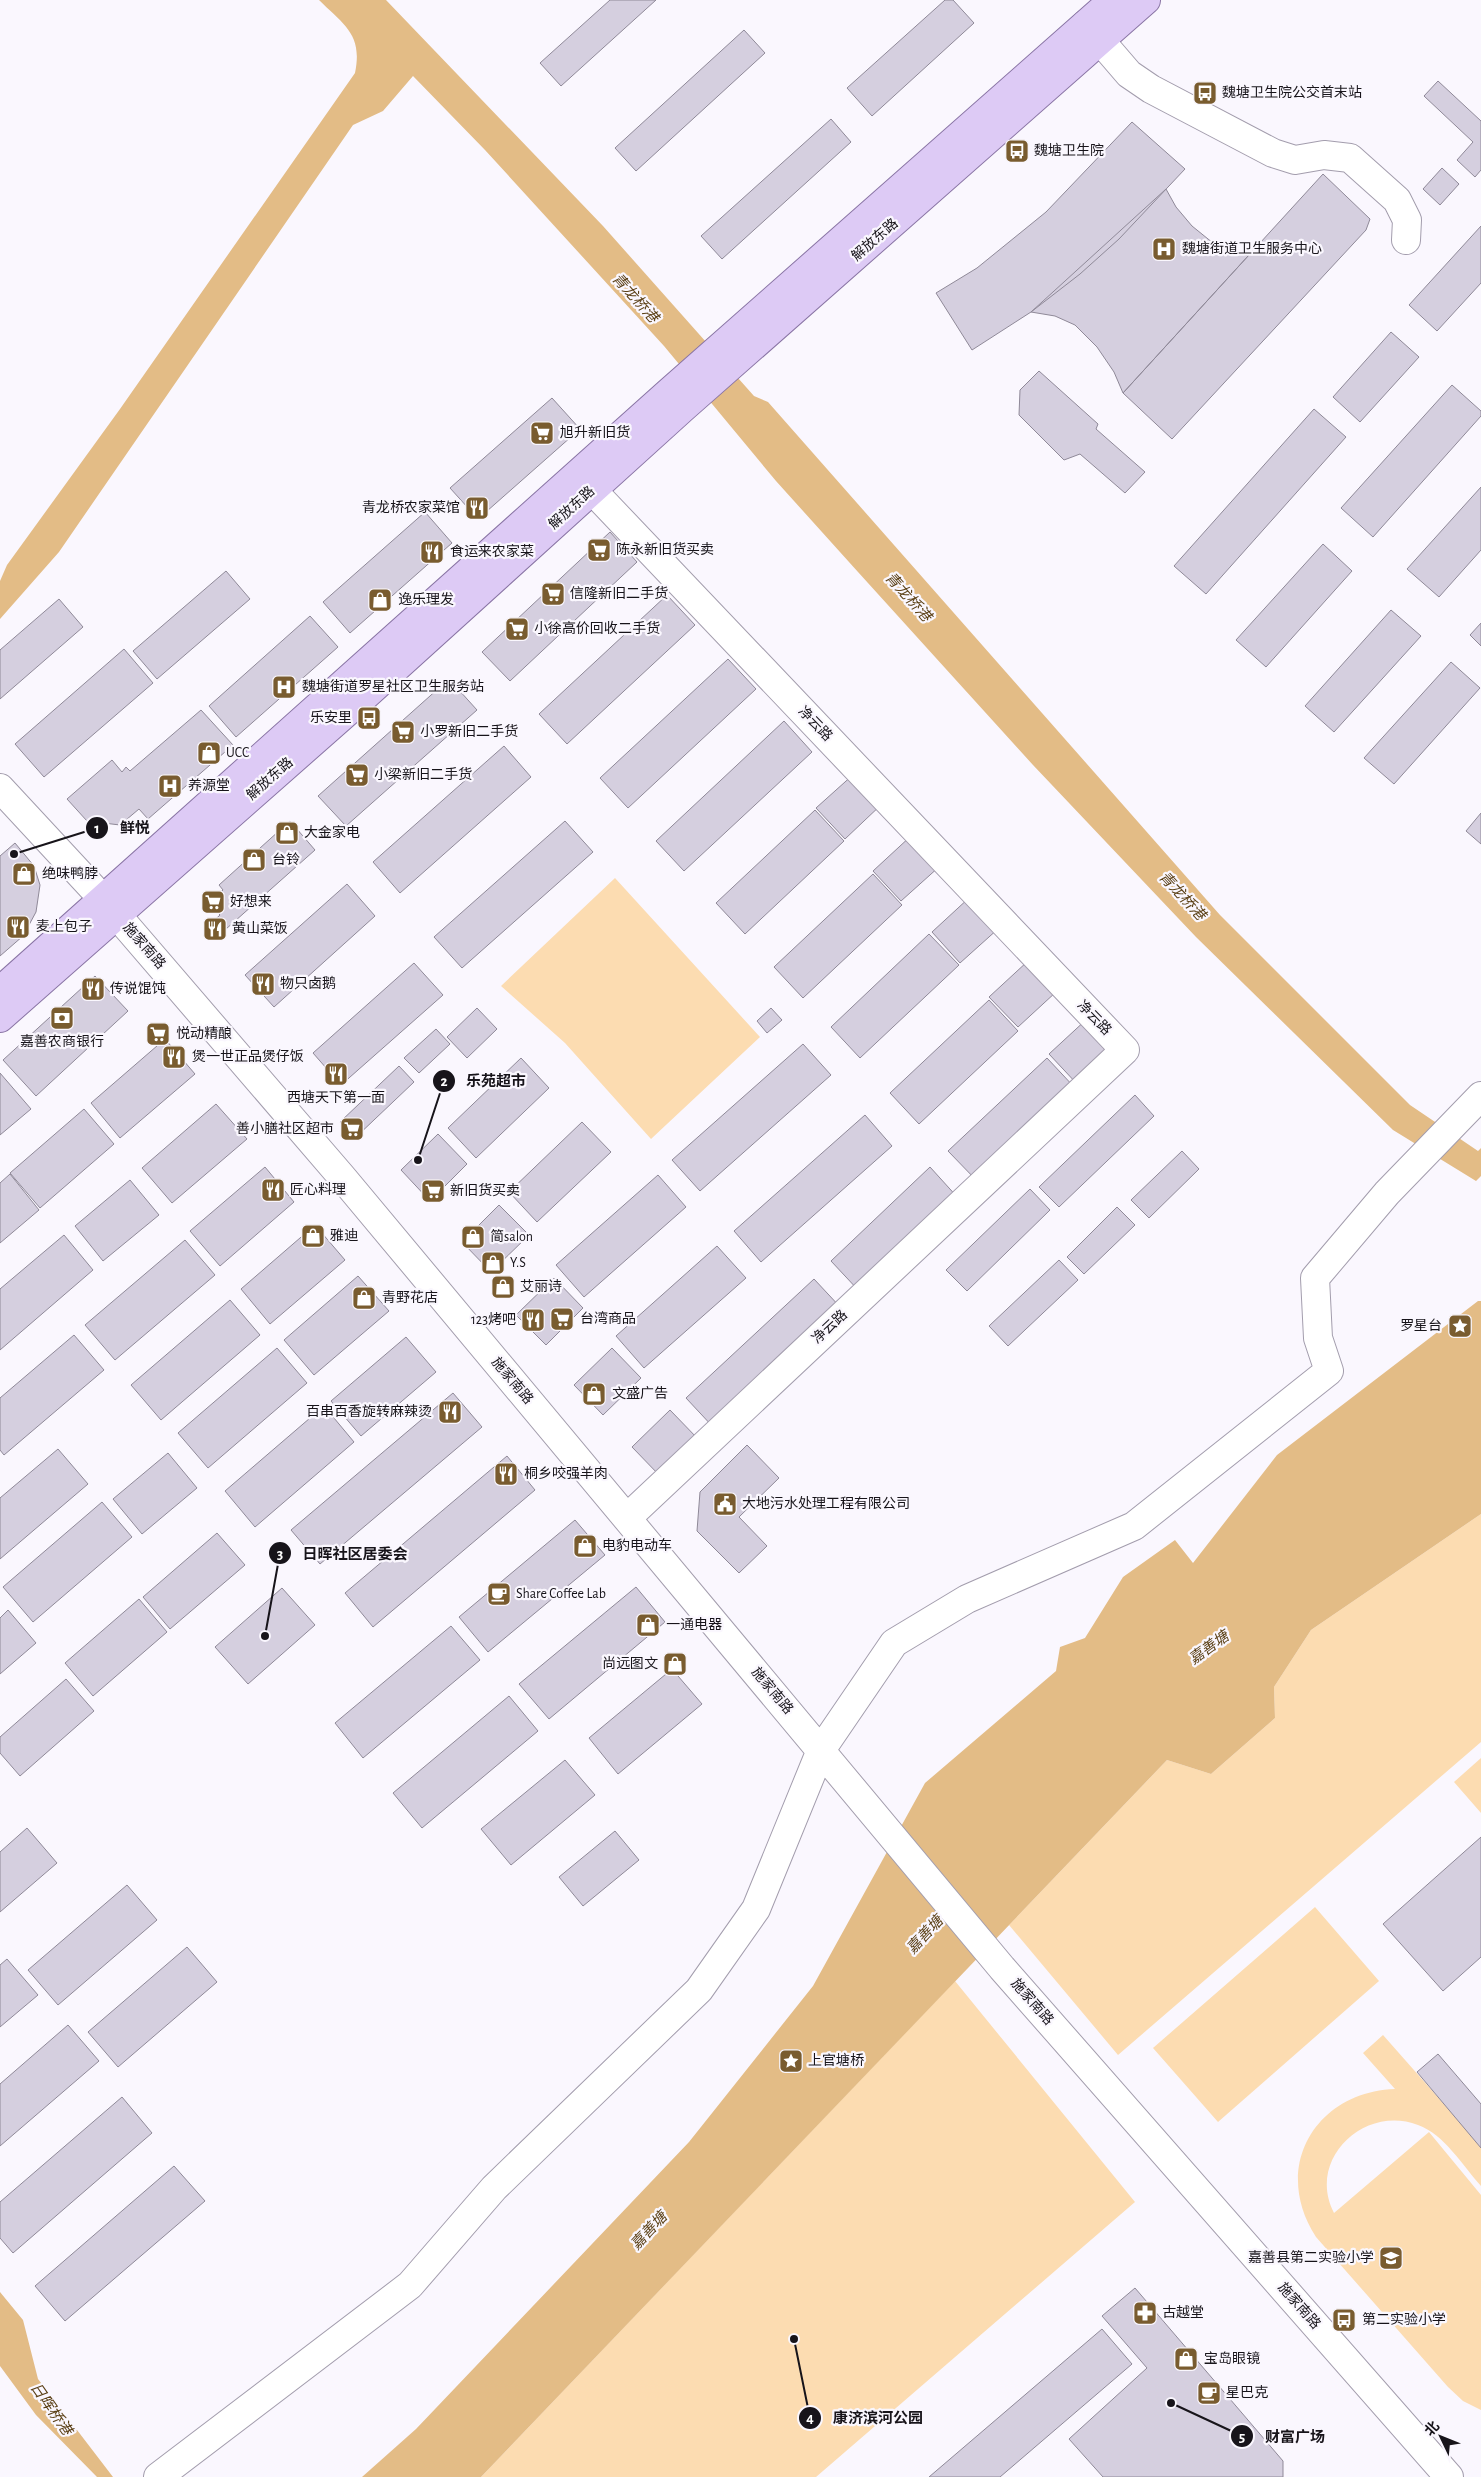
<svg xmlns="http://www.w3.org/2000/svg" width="1481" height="2477" font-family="'Alegreya Sans','Noto Sans SC',sans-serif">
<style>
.green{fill:#fcdcb1}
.water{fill:#e3bc86}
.building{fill:#d5cfdf;stroke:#8f8998}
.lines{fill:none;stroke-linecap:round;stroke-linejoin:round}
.minor-casing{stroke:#a39dad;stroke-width:30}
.major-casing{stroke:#8974a4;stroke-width:30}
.minor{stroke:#fff;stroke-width:28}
.major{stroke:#ddcaf5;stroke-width:28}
.labels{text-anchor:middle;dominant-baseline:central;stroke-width:4.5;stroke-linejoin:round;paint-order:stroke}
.poi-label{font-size:14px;fill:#17141a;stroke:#faf7fe;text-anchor:start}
.street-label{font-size:14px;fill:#17141a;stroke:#faf7fe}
.water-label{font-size:15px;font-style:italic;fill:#5b4016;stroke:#faf7fe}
.leader{fill:none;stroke:#17141a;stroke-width:2}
.callout-dot{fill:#17141a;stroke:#faf7fe;stroke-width:2}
.mark-label{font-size:15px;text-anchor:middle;font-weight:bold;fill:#fff}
.callout-label{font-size:15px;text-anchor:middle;font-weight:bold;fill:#17141a;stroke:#faf7fe;stroke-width:4.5;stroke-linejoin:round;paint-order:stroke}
</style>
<rect width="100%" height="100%" fill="#faf7fe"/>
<path class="green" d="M615,878L760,1037L651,1139L565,1043L501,986Z
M1481,1514V1742L1118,2055L1009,1925L1167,1760L1211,1774L1275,1718L1274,1687L1311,1630Z
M1481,1758V1813L1454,1782Z
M1315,1907L1379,1981L1218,2122L1153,2048Z
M955,1981L1135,2202L816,2477H481Z
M1383,2035L1481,2146V2186C1463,2166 1444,2134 1418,2125C1365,2104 1306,2159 1334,2213L1429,2132L1481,2195V2410L1463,2401L1448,2387L1316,2237C1271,2168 1315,2092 1395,2089L1363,2053Z"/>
<path class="water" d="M319,0H386L603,226L754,396L768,402L1220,915L1410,1105L1478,1151L1481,1148V1176L1476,1181L1393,1130L1196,937L1033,765L858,572L776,481L664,346L485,150L413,76L383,111L353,125L59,552L0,619V581L7,565L120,409L355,73C363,34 344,25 319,0Z
M1478,1301H1481V1514L1311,1630L1274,1687L1275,1718L1211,1774L1167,1760L481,2477H362L416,2429L689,2142L813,1986L925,1783L1056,1671L1060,1647L1085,1638L1123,1577L1175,1540L1193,1563L1277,1455Z
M0,2292L23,2320L38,2379L113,2477H97L36,2415L0,2366Z"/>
<path class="building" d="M610,0H656L561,86L540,63Z
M945,0H953L974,23L872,116L847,88Z
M744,30L765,53L636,171L615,148Z
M1438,81L1481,121V170L1475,177L1457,160L1473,142L1424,96Z
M831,119L851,142L722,259L701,236Z
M1132,122L1185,169L1119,239L1080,274L1031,312L972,350L936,293L977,268L1046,212Z
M1442,168L1459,184L1440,205L1423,189Z
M1323,174L1370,219L1366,230L1172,439L1123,393Z
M1166,189L1176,207L1192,226L1213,243L1248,256L1123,393L1114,372L1097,347L1075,325L1055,316L1031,312Z
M1481,226V283L1437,331L1409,305Z
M1391,332L1419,357L1360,422L1333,397Z
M1039,371L1098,424L1096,429L1145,472L1125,493L1080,454L1064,460L1019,415L1020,390Z
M1452,385L1481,411V416L1373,537L1341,508Z
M552,398L580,429L478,519L450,488Z
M1314,409L1346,437L1206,594L1174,566Z
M1481,487V550L1439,597L1407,569Z
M425,512L452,543L350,633L323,602Z
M610,532L637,562L510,681L482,652Z
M1323,544L1352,571L1266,667L1236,640Z
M226,571L250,599L157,679L133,651Z
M667,595L695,625L567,744L539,714Z
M59,599L83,627L0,699V650Z
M1391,610L1421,636L1334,732L1305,706Z
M310,616L338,647L236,737L209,706Z
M1481,623V646L1470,635Z
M124,649L153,683L44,777L15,744Z
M728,659L756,689L628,808L600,778Z
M1451,662L1480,688L1394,784L1364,758Z
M449,679L477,710L346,826L318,796Z
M201,710L233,745L148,819L139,809L120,825L87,821L67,799L112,760L122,772L126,767L130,771Z
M784,721L812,752L684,871L656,841Z
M504,746L531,777L400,893L373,862Z
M855,773L883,803L845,839L816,808Z
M815,810L844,841L745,934L716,903Z
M1481,813V844L1466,831Z
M290,821L315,850L217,937L207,927L220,915L208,903L223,890L219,885Z
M565,821L593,852L462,968L434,937Z
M912,835L940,866L901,901L873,871Z
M15,843L34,866L40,885L36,912L23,936L0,956V856Z
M873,874L902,905L803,998L774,967Z
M347,884L375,916L274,1007L245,975Z
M970,897L999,928L960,963L932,932Z
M929,934L959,965L860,1058L831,1027Z
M1028,961L1056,992L1018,1027L989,997Z
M414,963L443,995L341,1085L313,1053Z
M95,976L128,1011L36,1096L3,1060Z
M989,1000L1018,1031L919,1124L890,1093Z
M477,1008L497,1029L467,1058L447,1037Z
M771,1008L782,1020L767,1033L757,1021Z
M1088,1018L1116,1049L1078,1085L1049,1054Z
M436,1029L450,1044L419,1073L404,1058Z
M165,1039L195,1074L120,1138L91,1103Z
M803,1044L831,1075L700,1191L672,1160Z
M521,1058L549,1088L476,1158L448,1128Z
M1047,1058L1076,1089L978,1182L948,1151Z
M399,1066L414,1082L355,1138L340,1122Z
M0,1073L31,1109L0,1135Z
M1135,1095L1154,1116L1059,1207L1039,1187Z
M216,1104L247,1139L172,1203L142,1168Z
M84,1109L114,1144L40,1208L10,1173Z
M865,1115L892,1146L761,1262L734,1231Z
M582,1122L611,1152L537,1222L509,1192Z
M438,1134L467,1164L430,1201L401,1170Z
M1182,1151L1199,1169L1149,1218L1131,1200Z
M265,1167L294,1202L220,1266L190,1231Z
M930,1167L959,1199L860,1292L831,1261Z
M10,1174L39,1210L0,1243V1183Z
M658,1175L686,1207L584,1297L556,1265Z
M130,1180L159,1215L103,1261L75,1226Z
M1030,1189L1050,1210L967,1291L946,1270Z
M499,1205L529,1235L491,1272L462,1242Z
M1117,1207L1135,1225L1084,1274L1067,1257Z
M315,1225L345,1260L270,1324L241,1289Z
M64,1235L93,1270L0,1350V1289Z
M185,1240L215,1275L115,1360L85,1325Z
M717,1246L746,1278L644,1368L616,1336Z
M1059,1260L1078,1280L1008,1346L989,1326Z
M358,1276L389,1311L314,1375L284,1340Z
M554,1278L583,1308L546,1345L516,1315Z
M814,1279L842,1309L714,1428L686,1398Z
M230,1300L260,1335L161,1420L131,1385Z
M74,1335L104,1370L4,1455L0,1450V1398Z
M406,1337L436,1372L361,1436L331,1401Z
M277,1348L307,1383L208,1468L178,1433Z
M612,1348L641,1378L603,1415L574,1385Z
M453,1393L482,1427L320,1564L291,1530Z
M324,1406L354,1442L255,1527L225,1491Z
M670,1410L699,1440L661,1477L632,1447Z
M747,1445L779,1478L739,1517L767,1546L739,1573L697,1531L700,1492Z
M58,1449L88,1484L0,1559V1498Z
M168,1453L197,1488L142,1534L113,1499Z
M507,1456L535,1490L373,1627L345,1593Z
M102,1502L132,1537L33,1622L3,1587Z
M575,1520L605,1555L488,1652L459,1617Z
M217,1533L245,1565L170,1629L143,1597Z
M636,1587L665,1622L549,1719L519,1684Z
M282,1588L315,1625L248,1684L215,1647Z
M139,1599L167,1632L93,1696L65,1663Z
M8,1610L36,1643L0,1674V1618Z
M451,1626L480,1660L363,1758L335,1723Z
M672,1669L702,1704L618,1774L589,1738Z
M66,1679L94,1711L20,1776L0,1753V1737Z
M509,1696L538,1731L422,1828L393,1793Z
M565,1760L595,1795L511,1865L481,1829Z
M27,1828L57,1863L0,1912V1852Z
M615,1831L639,1860L583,1906L559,1877Z
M1481,1837V1957L1443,1991L1383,1924Z
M127,1885L157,1920L58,2005L28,1970Z
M187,1947L217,1982L118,2067L88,2032Z
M7,1959L38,1995L0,2027V1965Z
M68,2025L99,2061L0,2146V2084Z
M1438,2054L1481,2104V2148L1417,2072Z
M122,2097L152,2133L13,2253L0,2238V2202Z
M174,2166L205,2201L65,2321L35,2286Z
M1135,2288L1283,2461V2477H1103L1069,2439L1147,2368L1102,2316Z
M1102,2329L1132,2364L1000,2477H929Z"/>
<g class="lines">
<g class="minor-casing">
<path id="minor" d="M1086,24L1129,74L1151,89L1273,153L1295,160L1324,155L1350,158L1397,200L1407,220L1406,240
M592,490L1125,1050L627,1518
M0,788L103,899L342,1177L1002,1968L1449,2477
M158,2477L410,2285L494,2188L699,1990L756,1909L821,1750L894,1643L967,1599L1134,1526L1329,1371L1318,1338L1315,1278L1387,1193L1481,1096"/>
</g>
<g class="major-casing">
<path id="major" d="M0,991L668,393L1113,0
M0,1018L355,705L683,408L1146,0"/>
</g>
<use href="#minor" class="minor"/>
<use href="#major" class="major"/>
</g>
<defs>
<g id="bus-square" transform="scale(1.25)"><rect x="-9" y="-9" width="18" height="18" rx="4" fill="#795c2f" stroke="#faf7fe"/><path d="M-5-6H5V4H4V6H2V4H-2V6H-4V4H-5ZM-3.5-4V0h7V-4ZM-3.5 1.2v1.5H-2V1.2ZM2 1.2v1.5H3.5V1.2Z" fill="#fff"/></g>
<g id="hospital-square" transform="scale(1.25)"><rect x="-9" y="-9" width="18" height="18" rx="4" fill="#795c2f" stroke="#faf7fe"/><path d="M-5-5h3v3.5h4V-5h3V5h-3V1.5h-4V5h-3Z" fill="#fff"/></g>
<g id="supermarket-square" transform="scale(1.25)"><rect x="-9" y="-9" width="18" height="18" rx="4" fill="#795c2f" stroke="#faf7fe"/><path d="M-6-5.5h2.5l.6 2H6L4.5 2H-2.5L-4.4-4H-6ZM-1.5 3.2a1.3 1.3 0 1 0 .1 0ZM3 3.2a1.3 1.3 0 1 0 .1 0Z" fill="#fff"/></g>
<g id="restaurant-square" transform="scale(1.25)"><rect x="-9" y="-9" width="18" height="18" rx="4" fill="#795c2f" stroke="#faf7fe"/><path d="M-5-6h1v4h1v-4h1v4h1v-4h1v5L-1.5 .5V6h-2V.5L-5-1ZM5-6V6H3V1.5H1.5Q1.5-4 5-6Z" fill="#fff"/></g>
<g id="shop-square" transform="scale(1.25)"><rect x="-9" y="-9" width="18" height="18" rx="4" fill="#795c2f" stroke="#faf7fe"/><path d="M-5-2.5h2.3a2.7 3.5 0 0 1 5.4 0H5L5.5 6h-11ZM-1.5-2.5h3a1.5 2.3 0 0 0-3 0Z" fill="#fff"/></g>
<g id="bank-square" transform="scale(1.25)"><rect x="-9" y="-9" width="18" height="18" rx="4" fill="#795c2f" stroke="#faf7fe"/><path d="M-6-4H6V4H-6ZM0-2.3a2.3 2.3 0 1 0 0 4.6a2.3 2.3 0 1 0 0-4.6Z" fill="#fff"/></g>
<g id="sight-square" transform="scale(1.25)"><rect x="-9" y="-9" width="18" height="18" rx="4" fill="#795c2f" stroke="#faf7fe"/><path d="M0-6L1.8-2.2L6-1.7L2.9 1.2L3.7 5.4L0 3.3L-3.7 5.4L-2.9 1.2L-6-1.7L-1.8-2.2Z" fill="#fff"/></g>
<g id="civic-square" transform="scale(1.25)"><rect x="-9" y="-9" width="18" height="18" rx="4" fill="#795c2f" stroke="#faf7fe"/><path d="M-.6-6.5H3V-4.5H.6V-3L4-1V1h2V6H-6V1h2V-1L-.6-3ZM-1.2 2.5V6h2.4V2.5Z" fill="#fff"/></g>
<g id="cafe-square" transform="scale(1.25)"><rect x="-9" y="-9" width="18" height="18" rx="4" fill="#795c2f" stroke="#faf7fe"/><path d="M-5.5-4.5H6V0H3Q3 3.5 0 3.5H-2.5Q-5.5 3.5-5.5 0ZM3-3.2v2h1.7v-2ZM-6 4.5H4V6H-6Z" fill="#fff"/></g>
<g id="school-square" transform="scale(1.25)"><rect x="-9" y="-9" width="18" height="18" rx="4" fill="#795c2f" stroke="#faf7fe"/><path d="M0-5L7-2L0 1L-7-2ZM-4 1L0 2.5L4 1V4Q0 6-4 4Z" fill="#fff"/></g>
<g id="pharmacy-square" transform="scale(1.25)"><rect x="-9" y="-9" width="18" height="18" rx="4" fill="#795c2f" stroke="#faf7fe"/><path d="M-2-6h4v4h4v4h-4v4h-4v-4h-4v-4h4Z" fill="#fff"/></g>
</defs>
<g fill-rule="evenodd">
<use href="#bus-square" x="1205" y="93"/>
<use href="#bus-square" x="1017" y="151"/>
<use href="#hospital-square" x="1164" y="249"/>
<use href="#supermarket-square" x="542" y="433"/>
<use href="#restaurant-square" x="477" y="508"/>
<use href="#supermarket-square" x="599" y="550"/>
<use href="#restaurant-square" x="432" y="552"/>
<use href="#supermarket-square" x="553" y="594"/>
<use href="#shop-square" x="380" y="600"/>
<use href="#supermarket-square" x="517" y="629"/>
<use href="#hospital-square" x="284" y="687"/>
<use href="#bus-square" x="369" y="718"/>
<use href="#supermarket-square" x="403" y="732"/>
<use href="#shop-square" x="209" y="753"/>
<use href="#supermarket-square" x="357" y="775"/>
<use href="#hospital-square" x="170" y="786"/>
<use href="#shop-square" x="287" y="833"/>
<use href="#shop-square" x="254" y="860"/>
<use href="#shop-square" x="24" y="874"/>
<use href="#supermarket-square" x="213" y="902"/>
<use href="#restaurant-square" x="18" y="927"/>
<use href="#restaurant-square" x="215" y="929"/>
<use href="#restaurant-square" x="263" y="984"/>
<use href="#restaurant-square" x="93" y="989"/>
<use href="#bank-square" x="62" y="1018"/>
<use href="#supermarket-square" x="158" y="1034"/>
<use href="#restaurant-square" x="174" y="1057"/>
<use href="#restaurant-square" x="336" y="1074"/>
<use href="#supermarket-square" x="352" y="1129"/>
<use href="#restaurant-square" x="273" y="1190"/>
<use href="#supermarket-square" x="433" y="1191"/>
<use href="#shop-square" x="313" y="1236"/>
<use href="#shop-square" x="473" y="1237"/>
<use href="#shop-square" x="493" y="1263"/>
<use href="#shop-square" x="503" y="1287"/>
<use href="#shop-square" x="364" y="1298"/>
<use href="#supermarket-square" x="562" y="1319"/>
<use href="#restaurant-square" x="533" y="1320"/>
<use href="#sight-square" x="1460" y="1326"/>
<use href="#shop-square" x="594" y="1394"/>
<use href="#restaurant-square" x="450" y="1412"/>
<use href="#restaurant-square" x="506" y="1474"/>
<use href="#civic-square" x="725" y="1504"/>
<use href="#shop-square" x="585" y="1546"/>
<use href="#cafe-square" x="499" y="1594"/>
<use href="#shop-square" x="648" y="1625"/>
<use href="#shop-square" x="675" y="1664"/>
<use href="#sight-square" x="791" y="2061"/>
<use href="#school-square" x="1391" y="2258"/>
<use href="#pharmacy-square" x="1145" y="2313"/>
<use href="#bus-square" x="1344" y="2320"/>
<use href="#shop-square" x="1186" y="2359"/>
<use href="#cafe-square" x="1209" y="2393"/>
</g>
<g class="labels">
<g class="poi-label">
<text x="1222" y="93">魏塘卫生院公交首末站</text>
<text x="1034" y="151">魏塘卫生院</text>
<text x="1182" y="249">魏塘街道卫生服务中心</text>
<text x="560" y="433">旭升新旧货</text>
<text x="460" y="508" text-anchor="end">青龙桥农家菜馆</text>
<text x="616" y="550">陈永新旧货买卖</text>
<text x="450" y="552">食运来农家菜</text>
<text x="570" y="594">信隆新旧二手货</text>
<text x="398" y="600">逸乐理发</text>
<text x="534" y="629">小徐高价回收二手货</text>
<text x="302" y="687">魏塘街道罗星社区卫生服务站</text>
<text x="352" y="718" text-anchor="end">乐安里</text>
<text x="420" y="732">小罗新旧二手货</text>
<text x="226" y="753">UCC</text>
<text x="374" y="775">小梁新旧二手货</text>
<text x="188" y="786">养源堂</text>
<text x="304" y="833">大金家电</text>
<text x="272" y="860">台铃</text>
<text x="42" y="874">绝味鸭脖</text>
<text x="230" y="902">好想来</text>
<text x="36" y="927">麦上包子</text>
<text x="232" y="929">黄山菜饭</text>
<text x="280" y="984">物只卤鹅</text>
<text x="110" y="989">传说馄饨</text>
<text x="176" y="1034">悦动精酿</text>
<text x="62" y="1042" text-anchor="middle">嘉善农商银行</text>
<text x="192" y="1057">煲一世正品煲仔饭</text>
<text x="336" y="1098" text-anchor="middle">西塘天下第一面</text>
<text x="334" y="1129" text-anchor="end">善小膳社区超市</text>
<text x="290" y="1190">匠心料理</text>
<text x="450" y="1191">新旧货买卖</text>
<text x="330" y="1236">雅迪</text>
<text x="490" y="1237">简salon</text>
<text x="510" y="1263">Y.S</text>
<text x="520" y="1287">艾丽诗</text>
<text x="382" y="1298">青野花店</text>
<text x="580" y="1319">台湾商品</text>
<text x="516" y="1320" text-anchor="end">123烤吧</text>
<text x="1442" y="1326" text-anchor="end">罗星台</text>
<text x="612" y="1394">文盛广告</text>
<text x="432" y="1412" text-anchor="end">百串百香旋转麻辣烫</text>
<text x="524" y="1474">桐乡咬强羊肉</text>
<text x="742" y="1504">大地污水处理工程有限公司</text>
<text x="602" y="1546">电豹电动车</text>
<text x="516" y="1594">Share Coffee Lab</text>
<text x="666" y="1625">一通电器</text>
<text x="658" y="1664" text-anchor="end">尚远图文</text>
<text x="808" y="2061">上官塘桥</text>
<text x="1374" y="2258" text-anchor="end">嘉善县第二实验小学</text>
<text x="1162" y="2313">古越堂</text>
<text x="1362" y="2320">第二实验小学</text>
<text x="1204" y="2359">宝岛眼镜</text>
<text x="1226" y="2393">星巴克</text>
</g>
<g class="street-label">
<text transform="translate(875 240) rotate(-41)">解放东路</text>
<text transform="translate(572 508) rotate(-42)">解放东路</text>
<text transform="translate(815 724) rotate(46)">净云路</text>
<text transform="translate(270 779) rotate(-41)">解放东路</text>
<text transform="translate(144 946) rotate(49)">施家南路</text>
<text transform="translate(1094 1018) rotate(46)">净云路</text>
<text transform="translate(830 1327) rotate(-43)">净云路</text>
<text transform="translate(512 1381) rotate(50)">施家南路</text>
<text transform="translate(772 1691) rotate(50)">施家南路</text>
<text transform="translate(1032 2002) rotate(49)">施家南路</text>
<text transform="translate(1299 2306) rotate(49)">施家南路</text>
</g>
<g class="water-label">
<text transform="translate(635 298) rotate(48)">青龙桥港</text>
<text transform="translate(908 597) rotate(48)">青龙桥港</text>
<text transform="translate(1182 896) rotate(47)">青龙桥港</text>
<text transform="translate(1209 1648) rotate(-36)">嘉善塘</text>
<text transform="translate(925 1935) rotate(-47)">嘉善塘</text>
<text transform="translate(649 2231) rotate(-47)">嘉善塘</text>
<text transform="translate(51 2409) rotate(55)">日晖桥港</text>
</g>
</g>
<path class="leader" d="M14 854L97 828M418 1160L444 1081M265 1636L280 1553M794 2339L810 2418M1171 2403L1242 2436"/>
<g class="callout-dot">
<circle cx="14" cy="854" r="5"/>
<circle cx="418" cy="1160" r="5"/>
<circle cx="265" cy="1636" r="5"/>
<circle cx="794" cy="2339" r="5"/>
<circle cx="1171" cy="2403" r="5"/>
<circle cx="97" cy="828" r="12"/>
<circle cx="444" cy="1081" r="12"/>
<circle cx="280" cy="1553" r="12"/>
<circle cx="810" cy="2418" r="12"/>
<circle cx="1242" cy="2436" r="12"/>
</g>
<g class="mark-label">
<text x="97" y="833">1</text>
<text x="444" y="1086">2</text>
<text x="280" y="1559">3</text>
<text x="810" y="2423">4</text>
<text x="1242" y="2442">5</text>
</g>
<g class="callout-label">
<text x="135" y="833">鲜悦</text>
<text x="496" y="1086">乐苑超市</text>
<text x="355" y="1559">日晖社区居委会</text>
<text x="878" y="2423">康济滨河公园</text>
<text x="1295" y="2442">财富广场</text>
</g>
<g transform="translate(1441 2437) rotate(313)" stroke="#faf7fe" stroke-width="4" paint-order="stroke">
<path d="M0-4L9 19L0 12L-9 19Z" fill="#17141a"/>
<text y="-8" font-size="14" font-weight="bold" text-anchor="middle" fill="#17141a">北</text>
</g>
</svg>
